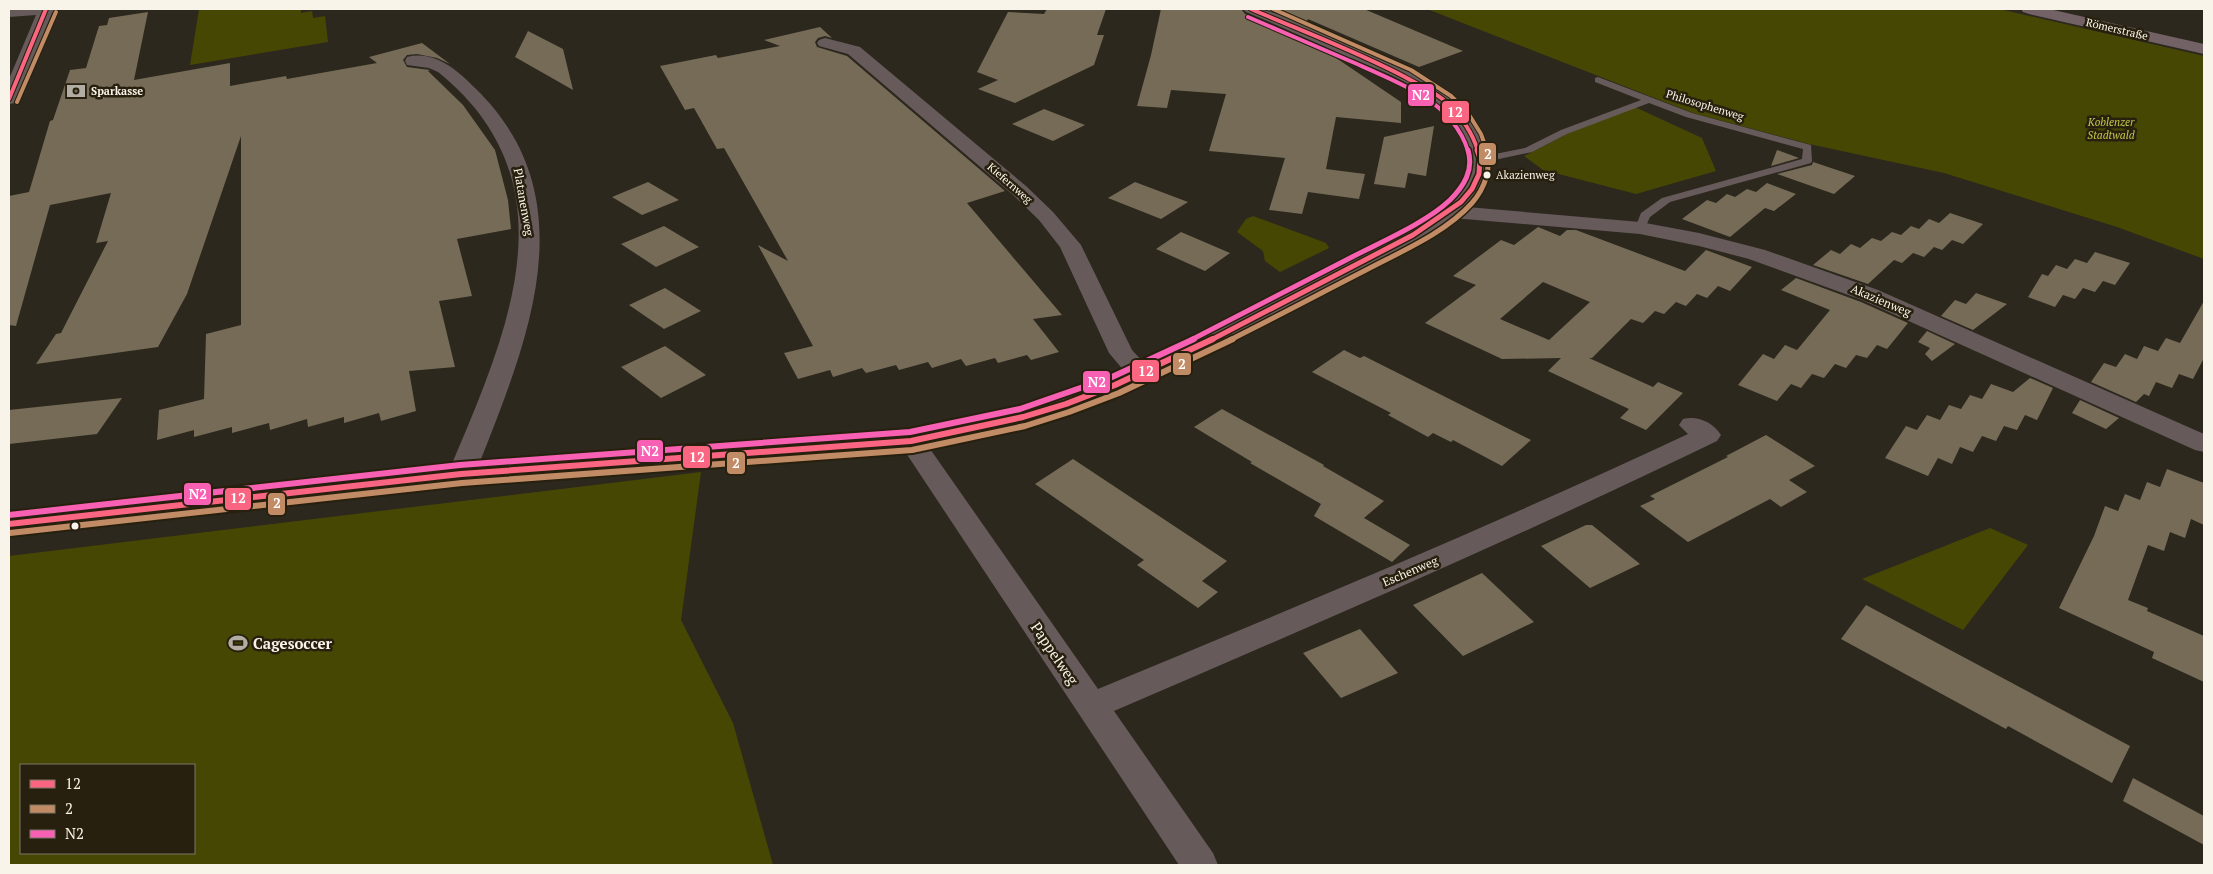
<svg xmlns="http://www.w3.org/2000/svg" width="2213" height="874" font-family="'PT Serif',serif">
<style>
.green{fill:#474704;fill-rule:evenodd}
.building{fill:#766b56;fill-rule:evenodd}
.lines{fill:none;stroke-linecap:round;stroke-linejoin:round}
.lane{fill:#675a5b;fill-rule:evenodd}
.street{fill:#675a5b;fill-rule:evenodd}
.primary{fill:#736265;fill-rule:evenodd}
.bus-1-far2-casing{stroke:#28200e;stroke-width:6}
.bus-1-far1-casing{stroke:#28200e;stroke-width:8}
.bus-1-casing{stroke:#28200e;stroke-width:10}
.bus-2-far2-casing{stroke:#28200e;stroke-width:6}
.bus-2-far1-casing{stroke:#28200e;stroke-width:8}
.bus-2-casing{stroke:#28200e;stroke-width:10}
.bus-3-far2-casing{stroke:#28200e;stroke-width:6}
.bus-3-far1-casing{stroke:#28200e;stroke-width:8}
.bus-3-casing{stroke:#28200e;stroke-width:10}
.bus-1-far2{stroke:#fa6682;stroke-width:4}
.bus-1-far1{stroke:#fa6682;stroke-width:5}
.bus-1{stroke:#fa6682;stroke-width:6}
.bus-2-far2{stroke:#c18c65;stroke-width:4}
.bus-2-far1{stroke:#c18c65;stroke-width:5}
.bus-2{stroke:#c18c65;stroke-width:6}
.bus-3-far2{stroke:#f860b3;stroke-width:4}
.bus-3-far1{stroke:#f860b3;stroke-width:5}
.bus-3{stroke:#f860b3;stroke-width:6}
.bus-dot{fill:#f9f4e9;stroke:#28200e;stroke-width:2}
.labels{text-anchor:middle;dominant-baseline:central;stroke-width:5;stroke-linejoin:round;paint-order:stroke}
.far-street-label{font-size:11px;fill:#f9f4e9;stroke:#28200e}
.far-poi-label{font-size:11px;font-weight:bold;fill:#f9f4e9;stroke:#28200e;text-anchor:start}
.far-park-label{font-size:11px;font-style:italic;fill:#c6c949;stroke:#28200e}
.bus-label{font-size:11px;fill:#f9f4e9;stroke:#28200e;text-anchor:start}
.street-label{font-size:12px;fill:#f9f4e9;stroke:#28200e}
.near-poi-label{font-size:15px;font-weight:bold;fill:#f9f4e9;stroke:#28200e;text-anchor:start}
.near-street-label{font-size:15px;fill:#f9f4e9;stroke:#28200e}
.line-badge{stroke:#28200e;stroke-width:2}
.badge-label{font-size:14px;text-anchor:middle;font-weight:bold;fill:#fff}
</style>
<rect width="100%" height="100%" fill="#2c281e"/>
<path class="green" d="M199,9H301V13L312,11L313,18L325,16L328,42L190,65Z
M1427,9H1999L2204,56V259L2117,227L1944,173L1809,144L1693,113Z
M1635,107L1702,138L1716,171L1636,194L1543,170L1524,156L1569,133Z
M1253,216L1326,243L1329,248L1280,272L1265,261L1263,251L1237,232L1246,219Z
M701,472L681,620L733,723L773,865H9V556ZM194,765V853H21V765Z
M1990,528L2028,545L1963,630L1862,579Z"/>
<path class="building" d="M1047,9H1106L1097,35H1104L1094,65L1015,103L978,89L998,80L977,72L1008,12L1044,14Z
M1161,9H1241L1245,14L1317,45L1401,102V123L1336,117L1326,169L1365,174L1359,199L1308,192L1302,214L1269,210L1285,158L1209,151L1226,94L1171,90L1167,108L1137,106L1151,55Z
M1264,9H1364L1463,51L1419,67L1308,19L1306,23Z
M148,12L134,80L230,63V86L286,76L287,79L377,63L369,57L422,43L450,64L437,58L417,54L407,55L403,60L407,67L430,70L428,71L463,105L495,150L508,200L511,229L457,239L472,296L439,301L455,367L409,371L416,411L381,421L379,413L344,423V417L308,427L307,419L270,430L269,423L232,433V427L194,437V430L157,440L159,410L204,399L206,334L241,325V136L187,294L158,347L36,364L56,334L61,333L108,241L96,243L111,193L50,205L16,326L9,325V196L29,192L50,121L53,120L70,70L86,68L99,26L107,25L109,18Z
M820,27L832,38L825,36L818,38L815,42L817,47L847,56L1005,191L967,203L1062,315L1033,319L1059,352L1031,360L1027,355L998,363L995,358L966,366L961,359L932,368L928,362L899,370L896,365L866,373L862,368L833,377L830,370L798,379L784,353L813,346L758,245L788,261L724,148L717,149L694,108L685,110L660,66L716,55L718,58L780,46L764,40Z
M528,31L563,49L573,90L515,57Z
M1044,109L1085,125L1053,141L1012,124Z
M1434,126L1426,176L1408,173L1405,188L1374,184L1384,137Z
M1777,150L1799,158L1771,166Z
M1813,162L1855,176L1834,194L1777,174L1812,165Z
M648,182L679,200L642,215L612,197Z
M1135,182L1188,202L1161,219L1108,198Z
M1767,183L1796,194L1774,211L1765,208L1730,237L1682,219L1707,200L1716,203L1727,194L1735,197L1747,189L1756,192Z
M1950,213L1983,224L1963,244L1952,240L1942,250L1934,247L1924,257L1913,253L1902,263L1894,260L1868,284L1813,265L1831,250L1840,254L1851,244L1860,248L1872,238L1881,241L1892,232L1901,235L1911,226L1919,229L1929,219L1939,223Z
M664,226L699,247L656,267L621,244Z
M1538,227L1560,236L1567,230H1576L1685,271L1706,250L1752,267L1730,291L1718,286L1707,298L1697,294L1686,306L1676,302L1664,314L1655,311L1643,323L1631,319L1592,358H1589L1653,387L1658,382L1683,393L1646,430L1620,418L1629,409L1548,371L1561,358L1502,359L1425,323L1476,285L1453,276L1501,240L1514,245ZM1543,282L1590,302L1549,340L1500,319Z
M1181,232L1230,253L1205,271L1156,249Z
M2095,252L2130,263L2115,285L2103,281L2095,292L2083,288L2075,299L2063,295L2055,307L2028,297L2042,274L2048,276L2056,265L2067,269L2075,259L2087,263Z
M1796,278L1861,302L1908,323L1887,349L1877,345L1867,358L1856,355L1846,368L1835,364L1824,378L1812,374L1801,388L1791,384L1777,401L1738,385L1763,354L1774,359L1785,345L1797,350L1830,310L1781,290Z
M665,288L701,311L664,329L629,305Z
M1976,293L2007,304L1973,330L1941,316L1955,300L1966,304Z
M2204,301V358L2193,379L2179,374L2172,388L2156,382L2149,396L2144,394L2136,402L2091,382L2104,363L2116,367L2125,354L2137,359L2144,346L2158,351L2166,338L2180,343Z
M1927,331L1955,344L1932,361L1925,354L1930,348L1918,342Z
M665,346L706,375L661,398L621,367Z
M1344,350L1360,358L1364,356L1531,440L1502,466L1453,440L1451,442L1433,433L1428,437L1388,415L1391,413L1312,372Z
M2030,378L2053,388L2037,420L2025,415L2017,430L2004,426L1996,441L1982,436L1973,452L1960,447L1952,464L1938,458L1928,476L1885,458L1906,426L1917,430L1927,415L1940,420L1949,405L1961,409L1970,395L1982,399L1991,384L2013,392Z
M122,398L97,434L9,444V410Z
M2080,400L2119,418L2106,429L2072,413Z
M1222,409L1324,465L1323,466L1384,501L1364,518L1410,545L1392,562L1314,516L1321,504L1250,463L1252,462L1194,427Z
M1766,435L1815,466L1789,480L1807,492L1781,507L1770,499L1688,542L1640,506L1655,499L1650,496L1728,457L1726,456Z
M1073,459L1227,561L1202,581L1218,592L1198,608L1137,565L1144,560L1035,484Z
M2167,469L2204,483V525L2191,519L2185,538L2170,532L2164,551L2148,545L2128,600L2148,608L2147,611L2204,636V682L2152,658L2154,652L2059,608L2094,536L2105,506L2118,511L2125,494L2140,500L2147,482L2160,487Z
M1586,525H1592L1640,564L1590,588L1541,546Z
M1482,573L1534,622L1463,656L1413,605Z
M1866,605L2130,746L2112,783L2008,726L2006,729L1841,639Z
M1360,629L1398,673L1341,698L1303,653Z
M2133,778L2204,816V845L2123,801Z"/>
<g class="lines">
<path class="lane" d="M1598,77L1692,113L1811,145L1812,161L1811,163L1670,202L1650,217L1645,228L1640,231L1635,228L1641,213L1662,198L1802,159L1803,149L1686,117L1649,103L1567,134L1532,152L1480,163L1475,160L1480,157L1525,148L1561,130L1641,100L1595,82V78Z"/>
<path class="street" d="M9,9H56L52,13L18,99L15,103L9,104V79L36,15L9,17Z
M1243,9C1277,7 1312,29 1343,43C1395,65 1466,87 1486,147C1494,171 1484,190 1467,207L1640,222L1699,233L1765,250L1878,290L2204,434V452L2195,450L1862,300L1749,259L1699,246L1640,234L1453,218L1421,240L1383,260L1204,353L1124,391L1075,409L1032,423L928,446L1098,689C1296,607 1494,525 1688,434L1679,425L1683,419C1697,415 1713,422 1721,435L1717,441C1519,537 1316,624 1114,711L1213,853L1218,865H1179L904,450L461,483L9,534V514L451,466C507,333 576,183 438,72L429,68L407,65L405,61L407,57C435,50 458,71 476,89C588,198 528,340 479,464L911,432L1015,411L1079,391L1125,372L1109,353L1060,247L1039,220L1012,194L848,54L819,46L817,43L819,40L825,38L860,47L1026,186L1053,212L1081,245L1132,350L1144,363C1194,340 1243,313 1292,288C1334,267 1440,224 1463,186C1476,165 1468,141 1455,123C1429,86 1378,70 1339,53C1308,39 1277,25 1246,12Z"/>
<path class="primary" d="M2021,9H2049L2204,44V54L2029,14L2023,12Z"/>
<g class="bus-1-far2-casing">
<path id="bus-1-far2" d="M1251,9C1302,31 1356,51 1405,77C1419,85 1436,92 1447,103C1462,117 1472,132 1478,151
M9,99L46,9"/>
</g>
<g class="bus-1-far1-casing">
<path id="bus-1-far1" d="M1211,340L1413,235L1461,202L1472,189L1479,174L1480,158L1477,150"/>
</g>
<g class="bus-1-casing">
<path id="bus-1" d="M9,524L461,474L911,441L1023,417L1066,404L1115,385L1213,339"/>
</g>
<g class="bus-2-far2-casing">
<path id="bus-2-far2" d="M1273,9L1411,70L1451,96L1468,113L1481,134L1487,151
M17,102L56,12"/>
</g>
<g class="bus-2-far1-casing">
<path id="bus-2-far1" d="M1230,340C1276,317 1321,293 1366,270C1402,251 1445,233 1472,203C1485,188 1492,168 1486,150"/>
</g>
<g class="bus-2-casing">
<path id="bus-2" d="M10,533L462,483L912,450L1025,426L1069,412L1119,393L1233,339"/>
</g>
<g class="bus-3-far2-casing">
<path id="bus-3-far2" d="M1248,17C1282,32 1316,46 1350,61C1375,72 1400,82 1423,96C1443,109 1461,128 1468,151"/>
</g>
<g class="bus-3-far1-casing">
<path id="bus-3-far1" d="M1191,340C1246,312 1300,284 1354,256C1383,241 1427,222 1450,200C1464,186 1474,170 1468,150"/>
</g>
<g class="bus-3-casing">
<path id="bus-3" d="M9,515L460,465L910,432L1020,409L1112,377L1194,339"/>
</g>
<use href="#bus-1-far2" class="bus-1-far2"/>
<use href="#bus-1-far1" class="bus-1-far1"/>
<use href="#bus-1" class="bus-1"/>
<use href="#bus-2-far2" class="bus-2-far2"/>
<use href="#bus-2-far1" class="bus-2-far1"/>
<use href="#bus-2" class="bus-2"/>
<use href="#bus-3-far2" class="bus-3-far2"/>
<use href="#bus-3-far1" class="bus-3-far1"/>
<use href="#bus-3" class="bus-3"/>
</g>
<defs>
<g id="bank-bare" transform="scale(1.5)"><path d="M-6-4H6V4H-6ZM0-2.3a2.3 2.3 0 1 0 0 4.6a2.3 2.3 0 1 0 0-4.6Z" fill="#b1ada2" stroke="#28200e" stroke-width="2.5" paint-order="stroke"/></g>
<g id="stadium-bare" transform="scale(1.5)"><path d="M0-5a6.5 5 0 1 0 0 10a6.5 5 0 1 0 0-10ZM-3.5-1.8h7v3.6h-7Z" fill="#b1ada2" stroke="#28200e" stroke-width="2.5" paint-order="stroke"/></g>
</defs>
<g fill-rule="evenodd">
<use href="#bank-bare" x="76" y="91"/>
<use href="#stadium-bare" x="238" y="643"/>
</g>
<g class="bus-dot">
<circle cx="1487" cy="175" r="4.5"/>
<circle cx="75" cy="526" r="4.5"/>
</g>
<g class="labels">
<g class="far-street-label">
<text transform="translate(2117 29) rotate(13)">Römerstraße</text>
<text transform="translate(1705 105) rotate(17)">Philosophenweg</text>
<text transform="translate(1010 183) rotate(41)">Kiefernweg</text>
</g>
<g class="far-poi-label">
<text x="91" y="91">Sparkasse</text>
</g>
<g class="far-park-label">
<text x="2111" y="122">Koblenzer<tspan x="2111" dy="13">Stadtwald</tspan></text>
</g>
<g class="bus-label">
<text x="1496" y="175">Akazienweg</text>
</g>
<g class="street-label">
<text transform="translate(524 202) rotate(80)">Platanenweg</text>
<text transform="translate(1881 300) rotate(23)">Akazienweg</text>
<text transform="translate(1410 571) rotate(-23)">Eschenweg</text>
</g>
<g class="near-poi-label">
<text x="253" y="643">Cagesoccer</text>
</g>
<g class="near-street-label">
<text transform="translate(1055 653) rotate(56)">Pappelweg</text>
</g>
</g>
<g class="line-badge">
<rect x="1407" y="83" width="28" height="24" rx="5" fill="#f860b3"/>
<rect x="1441" y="100" width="29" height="24" rx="5" fill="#fa6682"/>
<rect x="1478" y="142" width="19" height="24" rx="5" fill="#c18c65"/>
<rect x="1172" y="352" width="20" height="24" rx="5" fill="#c18c65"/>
<rect x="1131" y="359" width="29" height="24" rx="5" fill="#fa6682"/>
<rect x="1082" y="370" width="29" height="24" rx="5" fill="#f860b3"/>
<rect x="636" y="439" width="28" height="24" rx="5" fill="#f860b3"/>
<rect x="682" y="445" width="29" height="24" rx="5" fill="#fa6682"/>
<rect x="726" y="451" width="20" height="24" rx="5" fill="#c18c65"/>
<rect x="183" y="482" width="29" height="24" rx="5" fill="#f860b3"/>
<rect x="224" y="487" width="28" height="24" rx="5" fill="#fa6682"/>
<rect x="267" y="492" width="19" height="24" rx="5" fill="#c18c65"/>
</g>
<g class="badge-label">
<text x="1421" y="100">N2</text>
<text x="1455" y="117">12</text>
<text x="1488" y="159">2</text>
<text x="1182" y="369">2</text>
<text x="1146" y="376">12</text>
<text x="1097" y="387">N2</text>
<text x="650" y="456">N2</text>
<text x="697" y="462">12</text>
<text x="736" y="468">2</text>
<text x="198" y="499">N2</text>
<text x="238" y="503">12</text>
<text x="277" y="508">2</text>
</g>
<rect width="2213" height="874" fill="none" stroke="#f9f4e9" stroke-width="20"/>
<rect x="20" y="764" width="175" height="90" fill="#28200e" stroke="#7c7566"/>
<rect x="30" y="780" width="25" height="8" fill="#fa6682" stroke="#7c7566"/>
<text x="65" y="789" font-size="15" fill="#f9f4e9">12</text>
<rect x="30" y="805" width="25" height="8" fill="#c18c65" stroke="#7c7566"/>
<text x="65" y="814" font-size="15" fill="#f9f4e9">2</text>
<rect x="30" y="830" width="25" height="8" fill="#f860b3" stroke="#7c7566"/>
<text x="65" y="839" font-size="15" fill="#f9f4e9">N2</text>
</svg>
